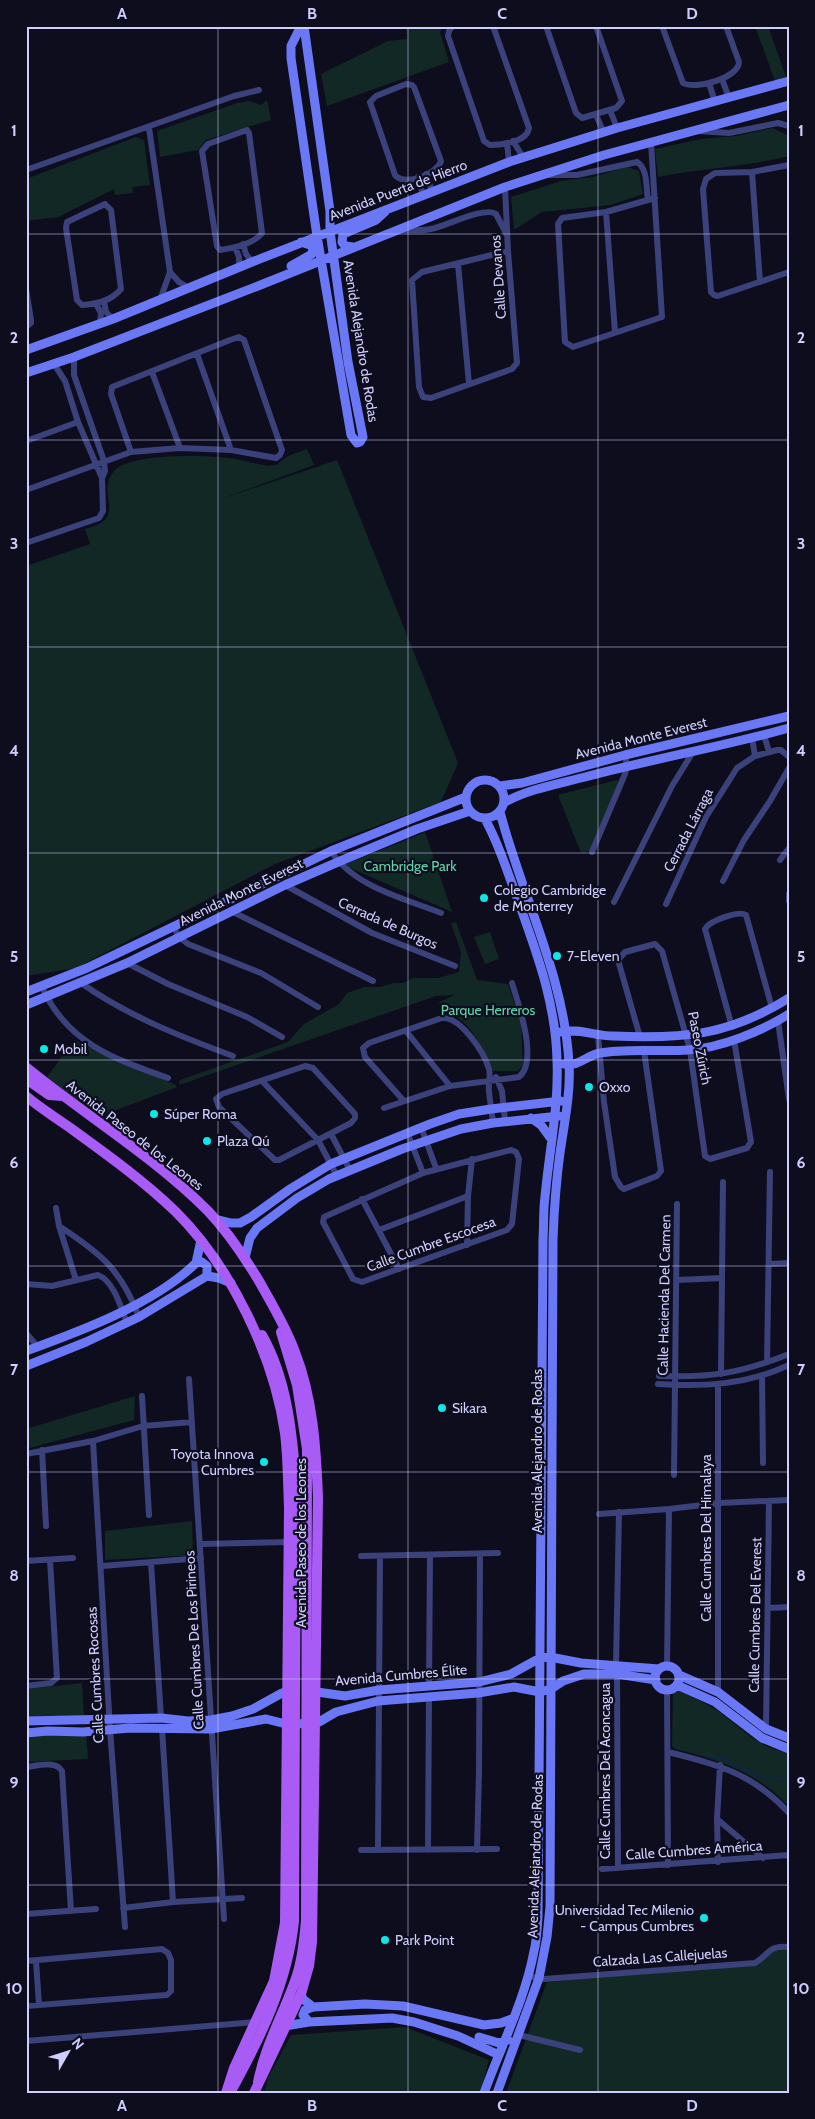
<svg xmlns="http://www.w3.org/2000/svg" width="815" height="2119" font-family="Cabin,sans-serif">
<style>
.green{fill:#112824}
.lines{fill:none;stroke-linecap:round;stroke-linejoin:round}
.stream{stroke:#0f2841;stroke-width:2}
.street{stroke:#3b417a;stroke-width:6}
.secondary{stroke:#6b78f6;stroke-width:9}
.primary{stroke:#a95cf5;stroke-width:10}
.primary-bridge{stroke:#a95cf5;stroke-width:10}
.grid{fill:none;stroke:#cecefc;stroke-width:1;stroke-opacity:0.55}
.poi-dot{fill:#0ee7e3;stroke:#0e0d1e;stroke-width:2}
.labels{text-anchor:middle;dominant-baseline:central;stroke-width:4.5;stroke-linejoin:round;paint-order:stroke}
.street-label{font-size:14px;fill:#cecefc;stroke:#0e0d1e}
.park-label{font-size:14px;fill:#5fd6aa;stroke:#0e0d1e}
.poi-label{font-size:14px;fill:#cecefc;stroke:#0e0d1e;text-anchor:start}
.neatline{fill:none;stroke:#cecefc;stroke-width:2}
.grid-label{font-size:16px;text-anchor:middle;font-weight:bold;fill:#cecefc}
</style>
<rect width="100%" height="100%" fill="#0e0d1e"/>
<path class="green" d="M406,26H443L440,32L449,62L327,106L321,74L388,41L407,39Z
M755,26H768L786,77L775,81Z
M267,100L271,120L206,140L198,150L160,157L157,131L237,103L249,101L261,105Z
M773,128L787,135L789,156C746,167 702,168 658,177L655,149L701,139L736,136Z
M136,137L144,140L150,185L132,187L133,193L115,195L114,189L58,217L26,221V179Z
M627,167L639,171L643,194L611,205L542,212L514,230L511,197L561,181L593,177Z
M307,449L314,465L218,500L337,460L458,763L441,802L275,864L76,968L26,976V566L90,544L85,529C131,518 93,494 115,470C130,454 198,455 219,457C236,458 252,463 268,466L276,465L288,456Z
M617,780L621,785L595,849L581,853L558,795Z
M425,832L452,912L343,865L414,837Z
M456,922L477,980L508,984L521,1023L523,1065L518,1071H493C484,1050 471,1023 449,1012L443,1014L439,1002L455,995L436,996L179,1085L180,1080L288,1042L304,1024L339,1004L347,993L364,987H381L393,983H403L413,978H438L459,972L461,952L451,923Z
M490,932L499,959L485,964L474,937Z
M74,1040L174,1084L177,1087L98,1117L47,1077Z
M135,1396L134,1420L26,1449V1429Z
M192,1521L193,1555L105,1560V1531Z
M82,1683L84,1716L26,1717V1689Z
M680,1690L717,1710L751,1737L768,1747L789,1754V1807C760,1773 717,1759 675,1749L672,1746L673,1692Z
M86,1733L88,1759L26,1762V1735Z
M779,1947L789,1950V2093H506L547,1982L758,1963Z
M405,2027L489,2060L480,2093H264L268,2078L291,2035Z"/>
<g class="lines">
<path class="stream" d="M705,1754L723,1759L764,1777L789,1780"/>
<path class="street" d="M453,26L449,31L448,36L484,141L490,145C502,145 527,142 529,128L493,26
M546,26L576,113L582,118L616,108L622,101L596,26
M662,26L683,83C695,90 739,78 739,62L726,26
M722,79L729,98
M709,83L715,102
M406,84L412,85L414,87L441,161C437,174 405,187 395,175L370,102L376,96Z
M610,110L617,128
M596,115L604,133
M149,128L170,272L160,300
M247,130L249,133L262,233C254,244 233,248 220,250L217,246L202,151L208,144Z
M697,131L729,133L778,123L789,126
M513,141L523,157
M651,142L662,317L573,347L565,342L558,224L562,218L606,212L655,198
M507,143L509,162
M789,165L752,172L715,173L706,179L703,189L711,292L714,295L718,296L789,272
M26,170L234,96L259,90
M752,172L760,282
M426,174L432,191
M546,175H577L637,162C648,168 646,189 648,200
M418,177L423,195
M505,187L508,251L517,363L512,369L431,398L423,397L419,387L412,280L422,272L508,251
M105,204L111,210L121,289C111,301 97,304 82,305L77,300L66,228L67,222Z
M606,212L615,332
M403,230C413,230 422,231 431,229C447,226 484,206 496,214L507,235
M243,244L246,254L252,262
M235,247L239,257V267
M458,264L469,384
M170,272L179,282L189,288
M26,289L31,320V323L26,327
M104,301L106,312L113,319
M96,304L101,313L100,323
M197,354L231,450
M54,364L65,381L78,422L102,478
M152,372L180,448
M26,441L78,422
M26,490L131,452L180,448L231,450L276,458L280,455L282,450L244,340L239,337L230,340L112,387L111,394L131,452
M26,543L99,518L103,511L102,478L105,471L104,461L74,375V357
M764,735L769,752
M752,738L755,756
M331,851C354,887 403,898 441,913
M592,852L625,774L627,766L625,755
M780,860L789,848
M723,881L744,840L770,801L789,768
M285,885L372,933L455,966
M789,894V901
M614,902L672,786L693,752
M666,904L706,817L737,768L755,756L777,750H781L789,757
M233,912L373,981
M174,928L179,937L188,944L261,973L318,1007
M127,963L168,984L247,1017L282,1037
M81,983C128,1016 179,1036 233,1056
M42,987C67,1043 114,1059 168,1078
M778,1021L789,1099
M732,1027L705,929C709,921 739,910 746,915L772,1008
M406,1031L450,1086
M598,1036L604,1102L615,1177L621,1187L624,1189L657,1176L661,1171L644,1051
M640,1037L618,960L625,952L655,944L662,951L690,1050L705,1156L710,1159L747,1148L751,1142L734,1040
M305,1066L313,1068L355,1114V1118L351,1123L279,1160H275L219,1107L216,1099L222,1094Z
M496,1077L502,1091L505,1121
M262,1081L318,1140L337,1176
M403,1100L365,1057L363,1048L369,1043L442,1018C460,1016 484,1052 489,1069C491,1076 488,1084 489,1092C490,1102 492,1112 493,1123
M384,1108L450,1086L519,1077C539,1061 518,1003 512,983
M421,1127L436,1168
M407,1132L423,1173
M331,1134L350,1170
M511,1150L516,1152L519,1159L512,1224L507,1230L362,1282L353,1279L323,1222L324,1217L423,1173Z
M362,1199L399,1269
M56,1208L59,1226L76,1280
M59,1226C100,1253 121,1269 139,1317
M379,1230L468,1196
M467,1245L468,1196L472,1159
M769,1264L789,1263
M677,1280L722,1278
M26,1284L52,1286L98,1275C114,1281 121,1308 127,1323
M26,1333L38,1347
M767,1362L770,1172
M721,1374L723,1182
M659,1376C710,1378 742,1373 789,1354
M762,1376L763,1463
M189,1379L224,1919
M658,1384C704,1387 746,1385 789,1365
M142,1396L149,1515
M93,1441L110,1729L125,1927
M42,1450L46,1526
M26,1454L93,1441L143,1426L192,1422
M674,1475L677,1204
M599,1514L669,1509L719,1503L789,1500
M201,1544L289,1542
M361,1556L498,1553
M26,1561L73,1558
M151,1563L161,1718
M102,1566L201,1558
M768,1608L789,1607
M616,1665L619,1512
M667,1666L669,1509
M617,1674L618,1868
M26,1686L51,1683L57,1678L50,1560
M429,1687L430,1555
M667,1689L668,1865
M718,1692V1385
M162,1728L173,1902
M766,1729L769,1502
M668,1752C719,1765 752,1773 789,1813
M26,1767C37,1766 55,1760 62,1771L71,1911
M717,1819L763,1858
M361,1850L497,1849
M378,1850L380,1556
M428,1850L429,1697
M477,1850L479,1772L480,1554
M718,1862L717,1819L720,1765
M602,1869L789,1855
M123,1908L173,1902L242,1898
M26,1914L96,1909
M26,1961L162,1949L168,1953L171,1960V1991L167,1995L26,2006
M36,1961L39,2005
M528,1976L544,1979L755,1963C770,1954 768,1945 789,1947
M519,2035L580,2050
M26,2041L256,2022"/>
<path class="secondary" d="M301,26L291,46V58L317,236L351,435L357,443L360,442L363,437L348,362L330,231V211L304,26
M353,247L345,246L342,242L343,234L376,220L386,211
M291,266L312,254L313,248L310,245L301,242
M26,350L113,319L252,262L509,162L617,128L789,81
M26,373L74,357L258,286L505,187L604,155L789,105
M466 799a19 19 0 1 1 38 0a19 19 0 1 1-38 0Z
M500,786L522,783L625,755L789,716
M505,802C529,789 558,784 585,777C652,759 721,747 789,728
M26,992L87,968L331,851L466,797
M26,1005L127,963L285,885L338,862L417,829L470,811
M561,1032C578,1028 595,1036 613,1036C683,1039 728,1036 789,998
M564,1064C579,1067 587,1055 600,1053C627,1048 660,1052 688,1050C721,1048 762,1031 789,1014
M531,1118L541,1125L552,1140
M215,1219L231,1223H240L251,1217L290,1189L331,1164L430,1124L459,1114L491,1109L561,1101
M245,1258L250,1238L257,1228L297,1198L329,1179L402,1149L461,1129L493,1123L559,1116
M196,1263L202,1262L207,1266V1276
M26,1351C81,1331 154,1304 196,1263L201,1240
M26,1366L86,1342L139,1317L207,1276L219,1278L231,1283
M655 1678a12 12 0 1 1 24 0a12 12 0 1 1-24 0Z
M679,1675L718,1692L766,1729L789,1738
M677,1685L715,1702L762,1738L789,1749
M310,1691L345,1696L379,1690L479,1682L511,1674L540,1658L550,1657L581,1663L659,1669
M26,1721L161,1718L188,1721L211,1720L232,1716L253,1709L282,1693L292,1690
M26,1733L48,1731L83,1732L130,1728L211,1729L266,1719L282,1723L310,1724L319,1722L336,1712L378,1701L478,1693L514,1687L540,1692L551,1689L563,1681L584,1674H617L656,1680
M301,1994L303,1999L313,2007L365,2004L403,2006L484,2025L501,2023L514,2018
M309,2022L303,2015L305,2010L313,2007
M285,2026L309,2022L392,2018L414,2022L458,2036L499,2055
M479,2037L499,2043L508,2040
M484,2093C501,2046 525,2000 534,1951C537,1940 537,1928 538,1917L543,1239C544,1225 543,1211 545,1197C549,1152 559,1106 557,1061C556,1001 535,948 515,892C506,868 498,842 485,819
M497,2093L539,1978L547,1937L550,1907L553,1240C554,1211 556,1182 560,1153C564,1124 571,1093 569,1063C564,975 522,896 500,812"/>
<path class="primary" d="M26,1067C86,1116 153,1156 208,1211C228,1232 244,1256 259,1281C272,1304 286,1327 295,1352C313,1398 316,1448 318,1497L312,1942L309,1966L301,1994L254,2093
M26,1079L49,1095L63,1096
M26,1096C40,1108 55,1117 69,1127C105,1153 144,1181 176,1212C231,1267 274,1356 285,1433C288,1458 288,1483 289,1508L285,1923L274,1981L234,2068L226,2093"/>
<path class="primary-bridge" d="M258,2082C265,2046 283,2015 295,1981C302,1962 304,1941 306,1921L307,1449L297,1385L281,1332
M230,2093C260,2039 288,1982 294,1921L296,1481C292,1432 287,1379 262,1335"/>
</g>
<path class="grid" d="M218,26V2093M408,26V2093M598,26V2093M26,234H789M26,440H789M26,647H789M26,853H789M26,1060H789M26,1266H789M26,1472H789M26,1679H789M26,1885H789"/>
<g class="poi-dot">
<circle cx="484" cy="898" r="5"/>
<circle cx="557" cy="956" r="5"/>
<circle cx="44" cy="1049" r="5"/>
<circle cx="589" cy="1087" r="5"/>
<circle cx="154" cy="1114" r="5"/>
<circle cx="207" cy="1141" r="5"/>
<circle cx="442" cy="1408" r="5"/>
<circle cx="264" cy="1462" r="5"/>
<circle cx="704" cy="1918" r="5"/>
<circle cx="385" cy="1940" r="5"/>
</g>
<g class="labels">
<g class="street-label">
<text transform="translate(398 190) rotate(-21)">Avenida Puerta de Hierro</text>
<text transform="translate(498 277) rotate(-94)">Calle Devanos</text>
<text transform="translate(361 341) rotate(81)">Avenida Alejandro de Rodas</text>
<text transform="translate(641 738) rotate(-14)">Avenida Monte Everest</text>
<text transform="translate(688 830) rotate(-63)">Cerrada Lárraga</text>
<text transform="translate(241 892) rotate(-26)">Avenida Monte Everest</text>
<text transform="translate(388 923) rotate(24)">Cerrada de Burgos</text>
<text transform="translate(700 1048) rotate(79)">Paseo Zúrich</text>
<text transform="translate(135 1135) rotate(38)">Avenida Paseo de los Leones</text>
<text transform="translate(431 1244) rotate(-20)">Calle Cumbre Escocesa</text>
<text transform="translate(664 1295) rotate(-89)">Calle Hacienda Del Carmen</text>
<text transform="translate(537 1451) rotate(-90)">Avenida Alejandro de Rodas</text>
<text transform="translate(706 1538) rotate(-90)">Calle Cumbres Del Himalaya</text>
<text transform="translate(301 1543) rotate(-90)">Avenida Paseo de los Leones</text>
<text transform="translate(755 1615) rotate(-89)">Calle Cumbres Del Everest</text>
<text transform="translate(194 1640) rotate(-93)">Calle Cumbres De Los Pirineos</text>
<text transform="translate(95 1675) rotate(-93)">Calle Cumbres Rocosas</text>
<text transform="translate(401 1675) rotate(-5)">Avenida Cumbres Élite</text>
<text transform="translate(605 1771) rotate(-90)">Calle Cumbres Del Aconcagua</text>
<text transform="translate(694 1850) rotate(-4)">Calle Cumbres América</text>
<text transform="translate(535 1856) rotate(-88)">Avenida Alejandro de Rodas</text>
<text transform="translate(660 1957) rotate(-4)">Calzada Las Callejuelas</text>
</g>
<g class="park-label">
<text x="410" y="866">Cambridge Park</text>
<text x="488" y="1010">Parque Herreros</text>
</g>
<g class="poi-label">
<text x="494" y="890">Colegio Cambridge<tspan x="494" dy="16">de Monterrey</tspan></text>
<text x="567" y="956">7-Eleven</text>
<text x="54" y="1049">Mobil</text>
<text x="599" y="1087">Oxxo</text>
<text x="164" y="1114">Súper Roma</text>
<text x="217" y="1141">Plaza Qú</text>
<text x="452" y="1408">Sikara</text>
<text x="254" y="1454" text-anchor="end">Toyota Innova<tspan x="254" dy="16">Cumbres</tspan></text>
<text x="694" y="1910" text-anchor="end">Universidad Tec Milenio<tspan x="694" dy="16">- Campus Cumbres</tspan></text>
<text x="395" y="1940">Park Point</text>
</g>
</g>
<rect width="815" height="2119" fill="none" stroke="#0e0d1e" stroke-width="55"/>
<g transform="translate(68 2052) rotate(51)" stroke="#0e0d1e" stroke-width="4" paint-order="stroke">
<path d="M0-4L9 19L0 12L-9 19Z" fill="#cecefc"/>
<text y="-8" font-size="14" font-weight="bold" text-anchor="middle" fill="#cecefc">N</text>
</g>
<rect x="28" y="28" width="760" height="2064" class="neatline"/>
<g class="grid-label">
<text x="122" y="19">A</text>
<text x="312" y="19">B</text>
<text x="502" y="19">C</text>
<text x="692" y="19">D</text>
<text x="14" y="136">1</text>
<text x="801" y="136">1</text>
<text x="14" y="343">2</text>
<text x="801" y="343">2</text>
<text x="14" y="549">3</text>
<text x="801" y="549">3</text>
<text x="14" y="756">4</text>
<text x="801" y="756">4</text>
<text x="14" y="962">5</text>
<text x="801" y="962">5</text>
<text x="14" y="1168">6</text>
<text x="801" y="1168">6</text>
<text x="14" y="1375">7</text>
<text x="801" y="1375">7</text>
<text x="14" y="1581">8</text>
<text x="801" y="1581">8</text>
<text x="14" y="1788">9</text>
<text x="801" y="1788">9</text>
<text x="14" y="1994">10</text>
<text x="801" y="1994">10</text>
<text x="122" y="2111">A</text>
<text x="312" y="2111">B</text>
<text x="502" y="2111">C</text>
<text x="692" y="2111">D</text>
</g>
</svg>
